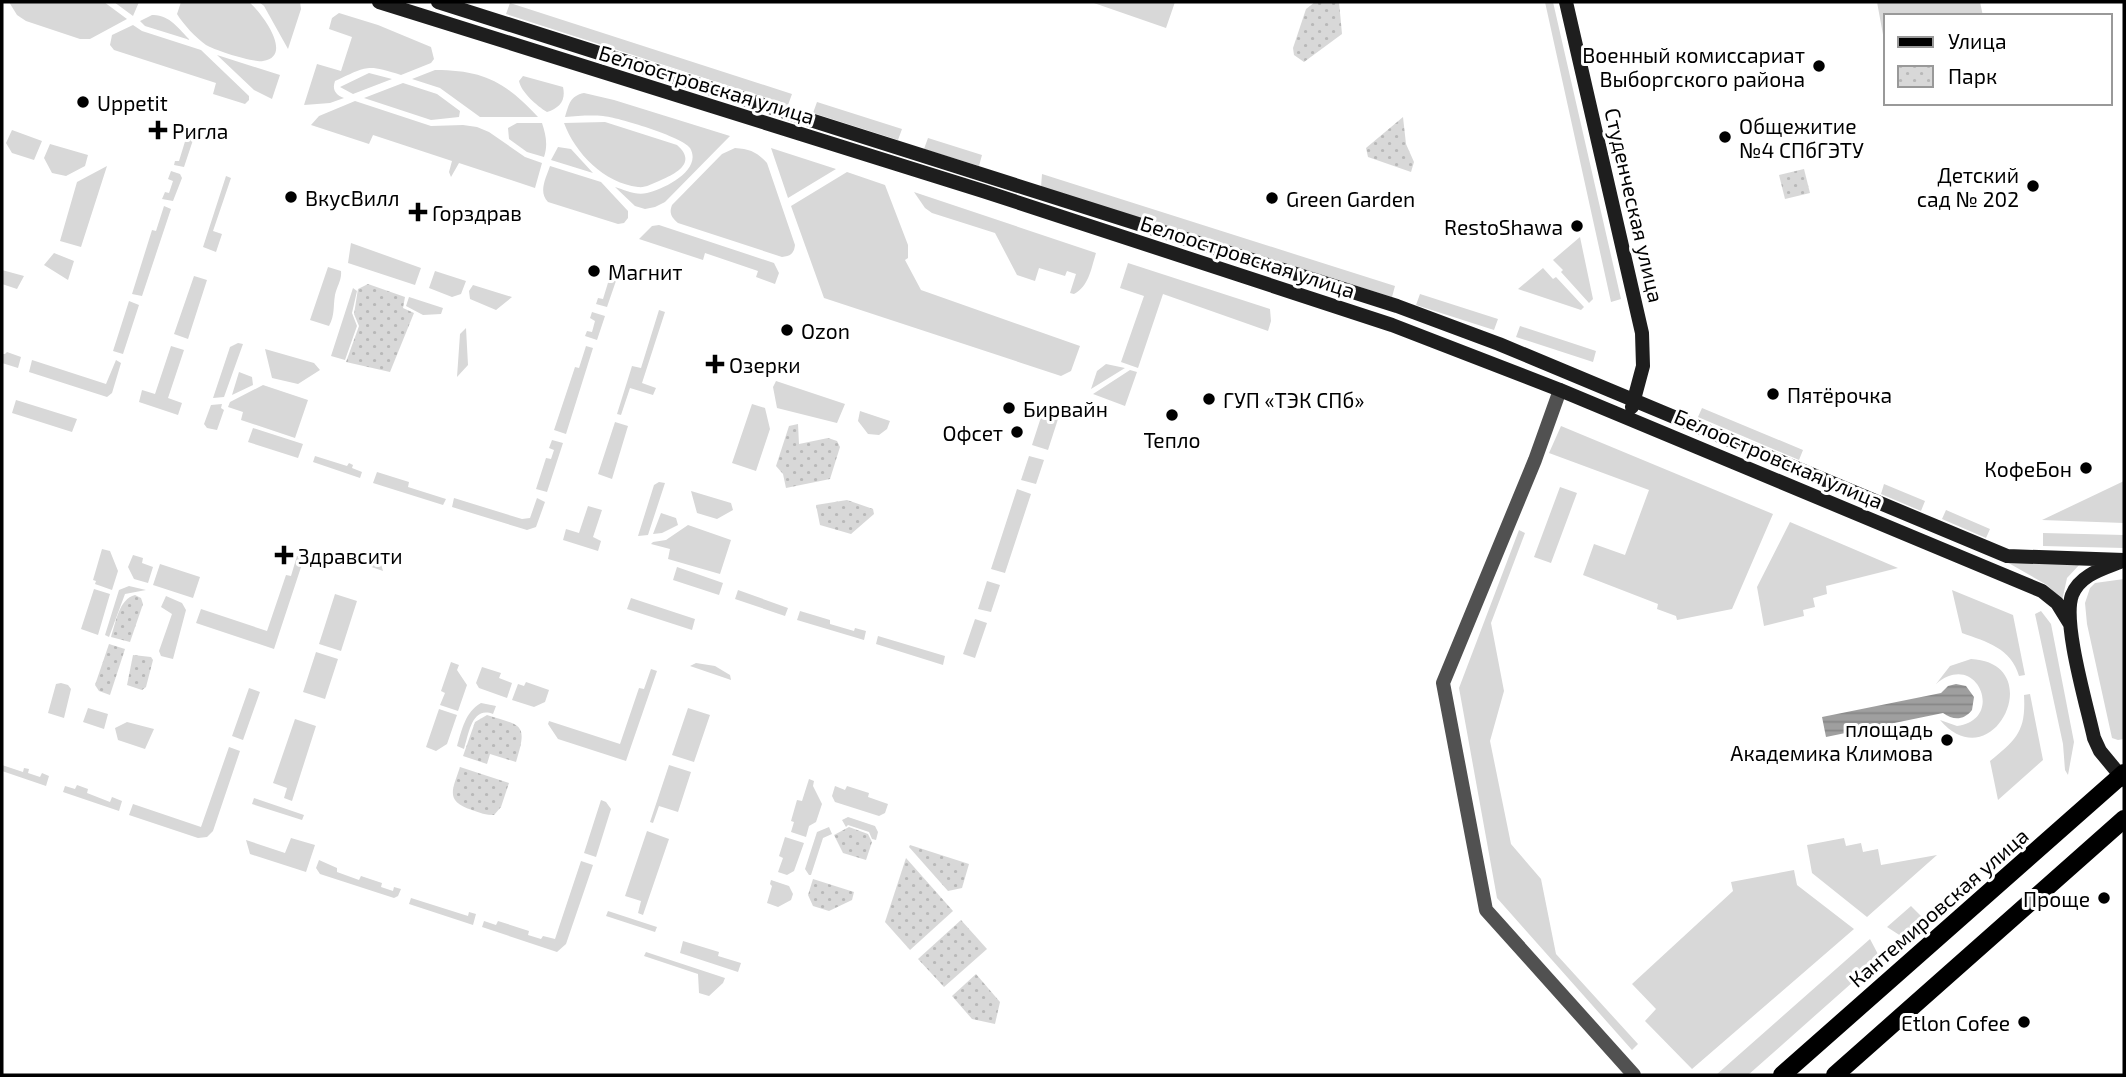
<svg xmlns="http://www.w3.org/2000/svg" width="2126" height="1077" font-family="'Exo 2',sans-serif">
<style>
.grass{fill:#d8d8d8}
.park{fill:url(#park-dots)}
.water{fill:url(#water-rules)}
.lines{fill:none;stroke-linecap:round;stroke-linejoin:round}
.street{stroke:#515151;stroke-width:14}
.secondary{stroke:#1e1e1e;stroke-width:14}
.primary{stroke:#000;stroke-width:18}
.poi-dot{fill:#000;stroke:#fff;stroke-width:2.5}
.labels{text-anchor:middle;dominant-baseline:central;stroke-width:6;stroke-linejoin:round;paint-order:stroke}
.poi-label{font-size:21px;fill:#000;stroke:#fff;text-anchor:start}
.street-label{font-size:21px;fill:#000;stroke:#fff}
</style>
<defs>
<pattern id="park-dots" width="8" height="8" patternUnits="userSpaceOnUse" patternTransform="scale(1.75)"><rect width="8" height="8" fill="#d8d8d8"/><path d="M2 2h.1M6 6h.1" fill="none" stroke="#b8b8b8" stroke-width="1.8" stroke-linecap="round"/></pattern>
<pattern id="water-rules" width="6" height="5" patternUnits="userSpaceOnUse" patternTransform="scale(1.75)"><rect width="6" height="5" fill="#9f9f9f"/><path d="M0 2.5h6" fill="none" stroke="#878787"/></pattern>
</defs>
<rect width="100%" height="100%" fill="#fff"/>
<path class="grass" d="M9,2H104L127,19L90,39H80L26,21L17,15Z
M114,2H139L133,16Z
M181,2H249C260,11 295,56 263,61C254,63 214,50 206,45C196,38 183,24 177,14Z
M259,2H300L301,9L288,49L264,6Z
M1091,2H1175L1166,28Z
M1545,2H1553L1621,299L1611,302Z
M1877,2H1980L1983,16H1886V51Z
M510,3L792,94L788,105L506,14Z
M339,13L378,25L431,47L434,59L431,63L401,75C366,64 368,66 335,81C332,89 335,95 344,98L330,103L304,105L317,64L341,71L352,37L329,29L332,18Z
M152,15C169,14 179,29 190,40L145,26L140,21Z
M133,25L142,31L201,50L249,96V100L245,104L213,94L216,83L114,50L110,45L112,35Z
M217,55L280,75L272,99L254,90Z
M435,70C484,70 505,82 538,117H480L440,88L412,79Z
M369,73L392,79L353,94L340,87Z
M523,76L563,87C566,100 560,108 547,112C537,106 521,92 519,81Z
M403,83L437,94L460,111L459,117L431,120L364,98Z
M584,93L614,100L730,136L665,202L655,207L645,209L635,206L615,187C625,190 636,196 647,193C664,189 703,170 690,148C683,137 617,117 603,116C590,115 577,116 565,117C569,104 570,96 584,93Z
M355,101L431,126L463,125L477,127L489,132L525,157L542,163L535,188L459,163L451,177L449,172L452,161L373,135L369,144L311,125L319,116Z
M817,102L902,129L898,140L813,113Z
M605,122L677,145C698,163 675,174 659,181C652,184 645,188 638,187C604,183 575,153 564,123Z
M517,123H542C546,135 548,145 544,157L527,152L509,139L508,128Z
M12,130L42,141L34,160L12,153L6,143Z
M187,135L193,140L184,167L174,165L175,161H179Z
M928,138L982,155L979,166L924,149Z
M50,144L88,155L85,166L66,176L52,173L44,158Z
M558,147L571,149L593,173L551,160Z
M735,148C750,149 757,152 767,163L795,245C794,254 790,256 782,257L678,223C671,217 669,213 672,205L722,154Z
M771,148L836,169L788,198Z
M107,166L81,247L60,241L77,182Z
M550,166L601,182L628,211V218L624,223L618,224L548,202C538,192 546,178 550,166Z
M171,171L180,174L182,178L173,201L162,199L165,192L169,193L173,181L168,179Z
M847,172L885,185L908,245V258L905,260L921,290L1080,346L1071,371L1061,376L824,298L791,206Z
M1042,174L1395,286L1392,297L1041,187Z
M226,176L231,178L213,231L222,234L216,252L203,247Z
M914,192L1096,253C1091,269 1089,286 1074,294L1070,293L1076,274L1067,271L1065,276L1039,268L1035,281L1017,275L995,233L932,213L925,208Z
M164,206L171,209L142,296L132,294L152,230L156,231Z
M659,225L774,263L779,273L775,284L756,277L758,271L705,253L703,260L639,239L652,226Z
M1580,237L1593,299L1589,303L1561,272L1563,270L1553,260Z
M351,243L421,268L415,285L348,263Z
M54,253L74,261L68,280L44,265Z
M1128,263L1270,309L1271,321L1268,331L1163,294L1138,368L1121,362L1144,296L1120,288Z
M328,267L341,271C342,280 337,286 335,295C333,307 335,315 329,326L310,320Z
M1543,268L1553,279L1556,277L1584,307L1581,310L1518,289Z
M2,270L24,276L17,289L2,284Z
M435,271L466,281L461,294L452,297L429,288Z
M611,273L618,275L607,307L596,304L598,298L603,299Z
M194,276L207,280L188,339L174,334Z
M473,285L512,297L496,310L470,299L469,291Z
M353,288L357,291L352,313L357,326L345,360L331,356Z
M1420,294L1498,319L1494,330L1416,305Z
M409,297L443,308L441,314L423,315L406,306Z
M129,301L139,305L123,354L113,351Z
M659,310L665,312L642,383L656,388L653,395L630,388L621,415L617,414L632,366L641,368Z
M592,312L605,316L597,340L585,336L587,331L592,332L595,321L590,318Z
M1520,326L1596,351L1593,362L1516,337Z
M466,328L468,365L457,377L460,334Z
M238,343L243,344L224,397L213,398L230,347Z
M171,346L184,350L168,398L182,403L178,415L139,402L142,390L155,394Z
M586,346L593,348L566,434L554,430L575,367L579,368Z
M265,349L314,363L320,370L298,384L272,378Z
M7,352L21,357L18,368L2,363V354H5Z
M32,360L106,384L116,360L121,363L112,393L107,397L29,372Z
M1106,364L1125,368L1091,389L1097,371Z
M1130,370L1137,372L1125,406L1093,394Z
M239,372L252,377L253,385L232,395Z
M776,381L845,404L837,423L777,408L773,387Z
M263,385L308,400L295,438L241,420L243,412L228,407L230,402Z
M16,400L77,419L72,432L12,413Z
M222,404L221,408L224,410L217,430L207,428L204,424L211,405Z
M752,404L765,408L770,429L756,471L732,463Z
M1702,408L1803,450L1799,460L1698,417Z
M860,411L890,421L887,429L879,435L868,434L858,421Z
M1042,414L1058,419L1048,450L1032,445Z
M615,422L628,426L612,479L598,474Z
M1561,426L1773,514L1732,609L1677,620L1676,616L1657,609L1658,604L1583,575L1594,544L1625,555L1649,490L1549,453Z
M253,428L303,444L298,458L248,442Z
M552,440L563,443L547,492L536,489L546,458L551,459L554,450L549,448Z
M315,456L347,466L349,463L353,465L352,468L362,472L360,478L313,462Z
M1029,456L1044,460L1036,484L1021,480Z
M377,472L409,482L408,487L446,499L443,505L373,483Z
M2124,481V523L2042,520Z
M659,482L665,483L648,535L638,536L654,485Z
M1884,484L1925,501L1921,511L1881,494Z
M1560,487L1577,493L1551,563L1534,557Z
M1017,489L1031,494L1005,573L991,569Z
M691,491L731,503L733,510L717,519L697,513Z
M454,498L522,519L530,518L537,498L545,502L536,527L527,530L452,507Z
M588,506L602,510L593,537L601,541L598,551L563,540L566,529L579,533Z
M1946,510L1990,529L1986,538L1942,519Z
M661,513L676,518L678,525L662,533L653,534Z
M1790,522L1898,568L1826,586L1827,594L1813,598L1815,607L1803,610L1804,616L1764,626L1757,587Z
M688,525L731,540L720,574L668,559L670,549L651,544L653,542L666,540Z
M1519,530L1525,533L1491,623L1504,691L1490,741L1511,844L1541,879L1556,954L1638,1044L1632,1050L1497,898L1459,688Z
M2043,533L2124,535V548L2043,546Z
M102,549L110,551L118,571L112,590L95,584L96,581L93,580Z
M133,555L143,558L142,563L153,567L148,583L134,579L128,567Z
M350,555L381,564L383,571L340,556Z
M297,556L304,558L274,649L196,623L201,609L267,631L286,575L291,576Z
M2005,561L2081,563L2067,578L2062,601L2047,585Z
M160,564L200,577L193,598L153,585Z
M677,567L723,583L719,595L673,580Z
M2124,579V739L2118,740L2112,738L2087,624L2085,603L2090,588L2095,583Z
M987,581L1000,585L991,612L978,609Z
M129,586L146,590L125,594L109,637L105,635L119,590Z
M94,589L110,594L98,635L81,629Z
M738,590L788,608L785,616L735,599Z
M1952,590L2013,615L2025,675L2019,676C2011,648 1987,642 1962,633Z
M335,594L357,601L341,651L319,644Z
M166,596L182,603L186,610L173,659L161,656L159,651L172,614L161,607Z
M631,598L695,619L692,630L627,609Z
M800,611L830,620V624L854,631L855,628L866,631L864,640L797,620Z
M2041,611L2051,624L2074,742L2068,775L2065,770L2063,744L2035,614Z
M975,619L987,623L975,658L963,654Z
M878,636L945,656L943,665L876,644Z
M316,652L338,659L325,699L303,692Z
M1971,659C2050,663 1993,782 1940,720L1957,726C2006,720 1977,649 1936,684L1950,666Z
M451,662L459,665L457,670L467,685L458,711L440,705L445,693L441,691Z
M696,663L715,666L730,675L731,680L690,666Z
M482,667L501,673L499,678L512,683L507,698L479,688L476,683Z
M651,669L657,671L626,761L558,739L548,724L549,721L620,744L639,688L644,689Z
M526,682L549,690L545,702L534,707L512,700L518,684L524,686Z
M61,683L68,685L71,689L64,718L48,713L56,684Z
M249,688L260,692L243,740L232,736Z
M2030,694L2043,760L1998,800L1990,761C2017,739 2026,731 2024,695Z
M481,703L496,706L493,714C472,706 469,733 464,749L457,746C462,730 465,712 481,703Z
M88,708L108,714L104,729L83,722Z
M688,708L710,715L694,762L672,755Z
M439,709L457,715L447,744L436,751L426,747Z
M295,719L316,726L292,801L284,798L287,788L273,783Z
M127,722L154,729L145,749L118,740L115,728Z
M229,747L240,751L213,831L207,837L198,838L129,815L133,804L201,827Z
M2,765L23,772L24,768L29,769L28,773L40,777L42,773L49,776L46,786L2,771Z
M669,765L691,772L678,812L659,806L653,823L650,822Z
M809,779L814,781L813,786L822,804L816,822L809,826L806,837L791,832L794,822L791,821L797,800L802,801Z
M77,785L88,789L87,793L110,802L112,797L122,801L119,811L63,792L65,786L75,789Z
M835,786L845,790L847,786L869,793L868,797L888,804L885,813L879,816L835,802L832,796Z
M254,798L304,815L302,820L252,804Z
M601,800L606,802L611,809L596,857L584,853Z
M848,817L875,826L878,832L876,840L872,839L869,832L848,825L846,827L842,820Z
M829,827L832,834L823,838L811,875H809L805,869L817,832Z
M647,831L669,839L643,915L638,913L641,901L625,896Z
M785,837L804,843L794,871L787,875L778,872L783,858L779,856Z
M291,838L315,845L306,872L250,854L246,840L285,853Z
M1844,838L1846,846L1861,843L1863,852L1878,849L1881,865L1937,855L1867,917L1812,873L1807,845Z
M319,860L337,868V872L359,880L361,876L382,883L381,887L393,891L394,887L401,889L398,896L394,898L320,874L316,868Z
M581,861L593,865L566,944L557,952L482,927L484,921L496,925L498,921L529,931L528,935L541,939L543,936L555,939Z
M1794,870L1797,885L1854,929L1692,1069L1645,1021L1656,1009L1632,984L1733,891L1731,882Z
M771,880L789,886L793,894L791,900L778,907L767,903L772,886L770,884Z
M411,898L468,916L469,912L476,914L473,925L409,904Z
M1911,906L1923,918L1904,938L1887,927Z
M608,911L657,927L655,932L606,916Z
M1870,939L1880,958L1748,1075H1716Z
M683,941L719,952L718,956L741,963L738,972L680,953Z
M646,952L725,978L723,983L709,996L699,993L698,974L644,956Z"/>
<path class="park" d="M1315,2H1339L1342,34L1304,62L1294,55L1293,48L1306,9Z
M1403,117L1406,144L1414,162L1411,172L1368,157L1366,148Z
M1804,169L1810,193L1785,199L1779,175Z
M368,284L405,297L403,308L414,313L390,372L346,362L359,326L354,314L358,289Z
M798,424L799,444L828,438L837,441L840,447L830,479L786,488L783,474L776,466L789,426Z
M847,500L873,509L874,514L851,534L820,525L816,505Z
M135,595L141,598L143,604L130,642L111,637C116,622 119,599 135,595Z
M109,644L125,649L110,695L99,691L95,685Z
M133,655L151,657L153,660L146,687L142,690L127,685Z
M487,715C522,726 528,723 516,762L490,754L487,764L463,756L475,722Z
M460,767L509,783L501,807L494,815C486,815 480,813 472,810C444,801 453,789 460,767Z
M849,827L868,834L872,842L866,860L843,853L834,835Z
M910,845L969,864L962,888L948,891L909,847Z
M906,858L953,911L910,950L885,922Z
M813,879L854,892L852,900L829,911L813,906L808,895Z
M961,920L987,949L944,987L918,959Z
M976,974L1000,1002L995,1024L972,1019L952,996Z"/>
<path class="water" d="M1956,684L1966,686L1974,697L1972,710C1964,720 1954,721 1943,713L1826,737L1822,717L1941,693L1948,686Z"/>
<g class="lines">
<path class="street" d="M1560,390L1535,460L1443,683L1486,910L1634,1075"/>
<path class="secondary" d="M379,2L983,191L1392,325L1560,390L2042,591L2057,603L2070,624
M438,2L1397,306L1499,344L2007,556L2124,560
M1566,2L1642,333L1643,366L1632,407
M2120,562C2102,569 2080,575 2072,595C2062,622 2087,706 2094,738L2100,751L2124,780"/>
<path class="primary" d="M1782,1075L2124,773
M1835,1075L2124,819"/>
</g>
<g class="poi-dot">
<circle cx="1819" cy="66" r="7"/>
<circle cx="83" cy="102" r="7"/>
<path d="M154.5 119.5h7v7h7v7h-7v7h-7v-7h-7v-7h7z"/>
<circle cx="1725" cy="137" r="7"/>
<circle cx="2033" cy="186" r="7"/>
<circle cx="291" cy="197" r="7"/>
<circle cx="1272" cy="198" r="7"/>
<path d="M414.5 201.5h7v7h7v7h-7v7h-7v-7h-7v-7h7z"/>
<circle cx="1577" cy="226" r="7"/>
<circle cx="594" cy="271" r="7"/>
<circle cx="787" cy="330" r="7"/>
<path d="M711.5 353.5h7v7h7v7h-7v7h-7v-7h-7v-7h7z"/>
<circle cx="1773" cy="394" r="7"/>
<circle cx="1209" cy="399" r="7"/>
<circle cx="1009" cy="408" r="7"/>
<circle cx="1172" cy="415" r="7"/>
<circle cx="1017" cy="432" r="7"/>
<circle cx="2086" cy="468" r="7"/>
<path d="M280.5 544.5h7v7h7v7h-7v7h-7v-7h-7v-7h7z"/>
<circle cx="1947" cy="740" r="7"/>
<circle cx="2104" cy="898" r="7"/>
<circle cx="2024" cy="1022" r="7"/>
</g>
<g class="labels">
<g class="poi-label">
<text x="1805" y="54" text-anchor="end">Военный комиссариат<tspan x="1805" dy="24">Выборгского района</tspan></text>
<text x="97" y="102">Uppetit</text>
<text x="1739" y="125">Общежитие<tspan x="1739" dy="24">№4 СПбГЭТУ</tspan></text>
<text x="172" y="130">Ригла</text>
<text x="2019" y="174" text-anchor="end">Детский<tspan x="2019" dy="24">сад № 202</tspan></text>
<text x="305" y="197">ВкусВилл</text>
<text x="1286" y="198">Green Garden</text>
<text x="432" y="212">Горздрав</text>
<text x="1563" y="226" text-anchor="end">RestoShawa</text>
<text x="608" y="271">Магнит</text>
<text x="801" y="330">Ozon</text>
<text x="729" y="364">Озерки</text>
<text x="1787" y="394">Пятёрочка</text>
<text x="1223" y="399">ГУП «ТЭК СПб»</text>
<text x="1023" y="408">Бирвайн</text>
<text x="1003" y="432" text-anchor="end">Офсет</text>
<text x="1172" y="439" text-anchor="middle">Тепло</text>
<text x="2072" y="468" text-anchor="end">КофеБон</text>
<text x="298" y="555">Здравсити</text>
<text x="1933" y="728" text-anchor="end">площадь<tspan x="1933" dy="24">Академика Климова</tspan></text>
<text x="2090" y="898" text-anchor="end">Проще</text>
<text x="2010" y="1022" text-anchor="end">Etlon Cofee</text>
</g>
<g class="street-label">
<text transform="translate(707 84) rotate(17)">Белоостровская улица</text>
<text transform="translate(1635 205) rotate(77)">Студенческая улица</text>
<text transform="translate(1248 256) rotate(18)">Белоостровская улица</text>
<text transform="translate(1779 458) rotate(23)">Белоостровская улица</text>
<text transform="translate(1938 907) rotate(-41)">Кантемировская улица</text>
</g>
</g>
<rect width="2126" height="1077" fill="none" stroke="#000000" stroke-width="7"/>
<rect x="1884" y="14" width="228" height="91" fill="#ffffff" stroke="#999999" stroke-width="2"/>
<rect x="1898" y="37" width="35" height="10" fill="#000000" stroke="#999999" stroke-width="2"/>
<text x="1948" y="49" font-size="21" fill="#000000">Улица</text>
<rect x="1898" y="66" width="35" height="21" fill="url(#park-dots)" stroke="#999999" stroke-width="2"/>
<text x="1948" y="84" font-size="21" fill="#000000">Парк</text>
</svg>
